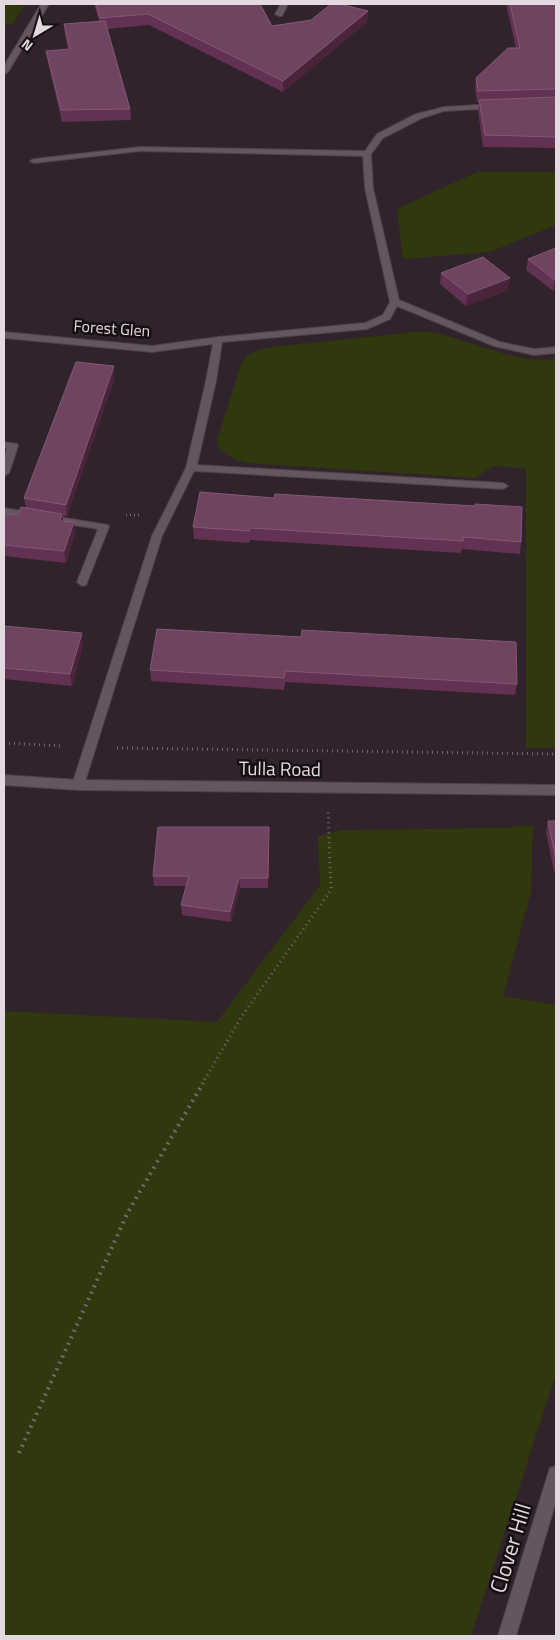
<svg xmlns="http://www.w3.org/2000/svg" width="560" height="1640" font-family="'Titillium Web',sans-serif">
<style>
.green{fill:#30380e}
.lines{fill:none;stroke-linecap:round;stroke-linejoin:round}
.minor-casing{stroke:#4d4148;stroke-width:2}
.secondary-casing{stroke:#4d4148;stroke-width:2}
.path-far2{stroke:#74686f;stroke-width:2.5;stroke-dasharray:1 3;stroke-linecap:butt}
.path-far1{stroke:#74686f;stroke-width:3;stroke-dasharray:1 4;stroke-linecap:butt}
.path{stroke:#74686f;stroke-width:4;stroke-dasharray:2 5;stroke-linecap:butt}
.minor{fill:#65555e;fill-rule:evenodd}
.secondary{fill:#65555e;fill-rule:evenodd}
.wall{fill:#633151}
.shaded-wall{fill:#49243b}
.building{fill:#704360;stroke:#825a74}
.labels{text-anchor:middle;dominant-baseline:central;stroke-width:5;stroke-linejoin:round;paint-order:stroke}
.far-street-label{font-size:16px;fill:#e3d9de;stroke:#150e12}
.street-label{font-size:19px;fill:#e3d9de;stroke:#150e12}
.near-street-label{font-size:22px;fill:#e3d9de;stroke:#150e12}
</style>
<rect width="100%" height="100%" fill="#31232b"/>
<path class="green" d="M4,4H17L16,6H24L13,24L4,25Z
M477,172H555L556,225L490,252L403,259L397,209Z
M426,331C466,338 516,365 556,359V748H526V469L493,466L475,478L248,463L234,459L219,448L217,440L241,365C248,351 258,350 272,347Z
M533,825L531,892L503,996L556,1005V1374L471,1636H4V1011L217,1022L320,885L318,836L343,830L505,828Z"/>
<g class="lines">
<g class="minor-casing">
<path id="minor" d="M41,4H49L8,72L4,74V66Z
M281,4H288L282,16H279L275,14Z
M494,104H497V108L444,111L422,118L383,138L371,154L373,188L399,300L500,342L534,349L556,347V353L534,355L494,346L397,306L390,319L367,329L222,342L216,381L197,465L503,483L508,486L503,489L194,471L162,536L84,785L82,788H74L72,785L152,536L186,468L206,381L213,344L152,352L4,338V332L152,346L218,337L365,323L383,315L390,302L365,188L363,156L140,151L34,163L30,161L34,159L140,147L365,151L377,134L416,114L444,107Z
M4,442L17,444L18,446L9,473L4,476V458L7,449L4,448Z
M4,508L108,525L109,527L86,585L82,586L77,582L98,529L4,514Z
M556,1466V1501L516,1636H498L548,1474L550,1468Z"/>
</g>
<g class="secondary-casing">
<path id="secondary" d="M4,775L78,780L556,785V795L78,790L4,785Z"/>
</g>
<path class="path-far2" d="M126,515H140"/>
<path class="path-far1" d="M4,743L63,746
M117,748L556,754
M202,1084L242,1016L331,890L328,811"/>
<path class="path" d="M19,1453L127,1214L203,1083"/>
<use href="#minor" class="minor"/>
<use href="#secondary" class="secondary"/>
</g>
<path class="wall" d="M94,4H260L272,26L368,11L367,22L283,92L149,25L107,29L130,109L131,120L62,122L48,62L46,51L68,49L65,35L64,24L99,21Z
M506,4H556V148L483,147L478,111L479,102H477L475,89L476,78L516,48Z
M556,248V290L553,291L526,270L528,259Z
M441,273L508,290L466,306L440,284Z
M115,378L67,516H63V521L74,522L75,534L66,563L4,556V514L18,515L26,508L24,498Z
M200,492L521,542L520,554L462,549L461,553L250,540L249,543L194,539L193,527Z
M4,626L83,645L72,686L4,679Z
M157,629L517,684L515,695L285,682L284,690L151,681L150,670Z
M548,821H556V871H554L546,832Z
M269,827L268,888H240L231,922L182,915L181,905L186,886H154L153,876Z"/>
<path class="shaded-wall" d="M368,11L367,22L283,92V81Z
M510,278L508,290L466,306L468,294Z
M556,279V290L553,291L555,280Z
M114,366L115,378L67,516L66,505Z
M62,514L64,525L60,521Z
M74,522L75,534L66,563L64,551Z
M82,633L83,645L72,686L70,674Z
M239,878L240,888L231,922L230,912Z"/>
<path class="building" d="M96,4H260L272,26L311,20L331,4H340L368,11L283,81L148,14L100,18Z
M510,4H556V89L478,91L476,78L508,48H520Z
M105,21L130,109L61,110L46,51L70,49L64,24Z
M556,97V137L485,135L479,100Z
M556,248V279L555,280L528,259Z
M483,257L510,278L468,294L441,273Z
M76,362L114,366L66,505L24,498Z
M200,492L274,498L275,494L475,506V504L522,507L521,542L463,537V541L250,528L249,531L193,527Z
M21,507L62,514L60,521L74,522L64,551L4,545V514L18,515Z
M4,626L82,633L70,674L4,668Z
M157,629L301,637L302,630L516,642L517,684L285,671L284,678L150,670Z
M548,821H556V860Z
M158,827H269L268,878H239L230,912L181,905L189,876H153Z"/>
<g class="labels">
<g class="far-street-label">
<text transform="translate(112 328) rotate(4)">Forest Glen</text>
</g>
<g class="street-label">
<text transform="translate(280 768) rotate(1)">Tulla Road</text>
</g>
<g class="near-street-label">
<text transform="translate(510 1548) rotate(-73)">Clover Hill</text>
</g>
</g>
<rect width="560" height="1640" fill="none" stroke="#e3d9de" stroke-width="10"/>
<g transform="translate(35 35) rotate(218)" stroke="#150e12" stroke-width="4" paint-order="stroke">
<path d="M0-4L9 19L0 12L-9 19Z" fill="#e3d9de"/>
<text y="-8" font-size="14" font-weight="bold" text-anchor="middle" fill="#e3d9de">N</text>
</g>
</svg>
